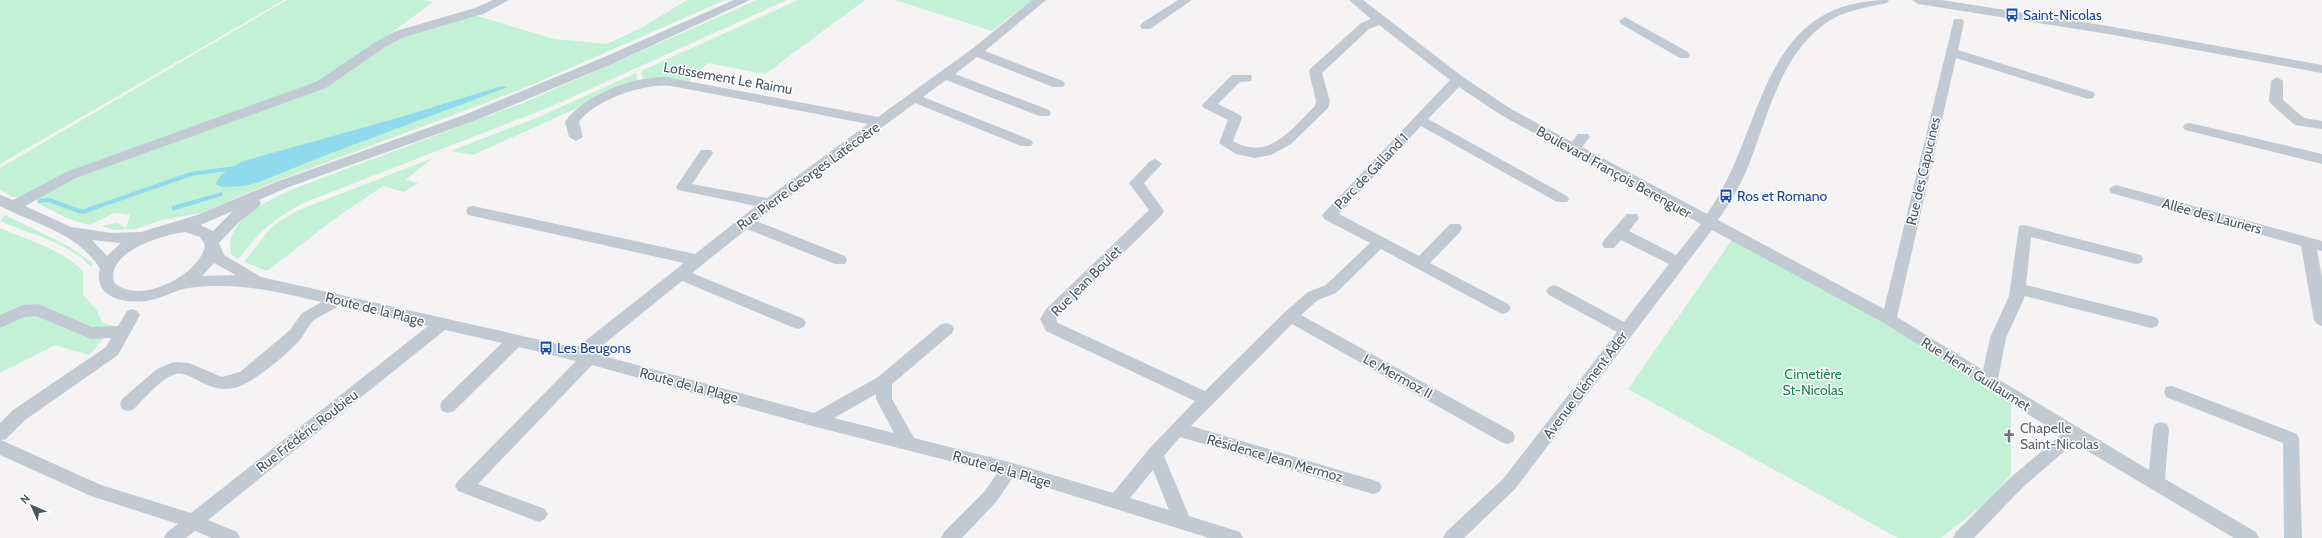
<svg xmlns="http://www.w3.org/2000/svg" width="2322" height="538" font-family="Cabin,sans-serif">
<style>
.green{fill:#c3f1d5}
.water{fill:#90daee}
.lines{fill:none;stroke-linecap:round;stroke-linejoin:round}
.stream{stroke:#90daee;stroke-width:4}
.minor{fill:#c1cad2;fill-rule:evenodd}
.labels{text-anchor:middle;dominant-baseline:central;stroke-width:3;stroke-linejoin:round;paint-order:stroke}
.transit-label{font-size:14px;fill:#164399;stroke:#fff;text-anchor:start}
.street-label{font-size:14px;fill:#4a5661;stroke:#fff}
.park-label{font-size:14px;fill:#17864f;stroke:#fff}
.worship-label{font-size:14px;fill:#5b616d;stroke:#fff;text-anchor:start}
</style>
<rect width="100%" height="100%" fill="#f5f3f3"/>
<path class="green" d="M0,0H284L0,164Z
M287,0H423L433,2L334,75L311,86L66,174L18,197H12L0,189V168Z
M687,0H725L527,87L269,184L201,213L162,220L136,229L115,230L101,226L117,223L126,228L130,215L114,213L89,225L69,219L37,203V199L61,183L314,92L401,37L474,15L554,39L607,44L643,27Z
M757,0H787L550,107L303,203C271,221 261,230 238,259L231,254C223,218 272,199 298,187L523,103Z
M798,0H865L765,74L708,63L687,83L662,78L643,79L641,71Z
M895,0H1032L992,31Z
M636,73L637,81L473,155L450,151L433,158L405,180L418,183L404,192L383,186L337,217L267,271L244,262L269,230L278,222L299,210L541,116Z
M5,215L68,246L93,263L91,267C69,243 30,234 0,221Z
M0,228C28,240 61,249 83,271V295L96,309L103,323L115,326L89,355L55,345L0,373Z
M1736,234L2011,397V474L1990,499L1941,538H1898L1628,389Z"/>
<path class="water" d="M502,86L508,87L326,155L259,182L245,186L222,187L216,184C219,173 234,166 243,161L401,117Z
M222,192V196L172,211V206Z"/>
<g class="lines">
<path class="stream" d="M40,201L49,200L82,212L191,174L235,168"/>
<path class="minor" d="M493,0H509L483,14L404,37L385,47L326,88L76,178L25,206L71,227L112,233L141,232L197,215L276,182L464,115L602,58L734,0H750L612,64L474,121L286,188L259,200L261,203L259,207L239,222L219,243L224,255L261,277L576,348L684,263L473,216L468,215L466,211L468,207L473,206L695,254L756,206L678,190L676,187L701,150H711L713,153L692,184L767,198L868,124L672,86C646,82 594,100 579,122L583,137L576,141L569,137L565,122C582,96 634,76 665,77L878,117L972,49L1032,0H1046L985,51L1063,81L1065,84L1063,87H1053L977,57L955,74L1049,110L1051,113L1049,116H1039L946,80L923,97L1031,140L1033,143L1031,146H1021L915,103L756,221L845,256L847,260L845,264H835L747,229L692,273L804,319L806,323L804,327L798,329L792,327L682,281L593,353L814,413L878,377L940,325L946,323L952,325L954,329L952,333L892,384V399L914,438L1009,462L1113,493L1149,449L1195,401L1046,331L1040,319L1046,309L1149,210L1129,183L1150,161L1155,159L1162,164L1144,183L1164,211L1162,215L1056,319L1058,323L1205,391L1285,312L1308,292L1326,285L1370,243L1324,219L1322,215L1450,80L1379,25L1369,29L1322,73L1330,101L1328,108L1291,144L1271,155L1255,158L1236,154L1219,143L1228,120L1204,108L1202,105L1232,75H1251L1252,78L1251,81L1240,82L1218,104L1240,115L1242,118L1233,141C1269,162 1291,129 1315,106L1316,101L1309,72L1310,69L1361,23L1371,19L1349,0H1363L1463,77L1511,109L1572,142L1578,134H1588L1590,137L1582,147L1707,214C1766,132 1757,0 1889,0L1887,3C1865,8 1840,11 1822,26C1779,59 1767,119 1748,167C1740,186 1730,203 1718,220L1884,309L1954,19H1962L1964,22L1958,50L2093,92L2095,95L2093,98L2088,99L1956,58L1897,317L1983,370L1990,338L2009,296L2019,226L2024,225L2141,255L2143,259L2141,263L2136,264L2031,237L2026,285L2151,316L2157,318L2159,322L2157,326L2151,328L2025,296L2006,338L1998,379L2149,470L2153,429L2155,424L2161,422L2167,424L2169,429L2165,479L2256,532L2259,538H2234L2074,443L2022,488L1974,538H1953L1956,532L2010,478L2061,435L1884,323L1712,230L1515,489L1464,538H1443L1446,532L1503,479L1617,332L1549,295L1546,291L1549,287L1554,285L1559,287L1624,322L1669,264L1621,240L1614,248H1604L1602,244L1604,240L1627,214H1637L1639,218L1629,231L1676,255L1701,224L1573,154L1567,153L1565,150L1501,115L1459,87L1428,119L1567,196L1569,199L1567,202H1557L1421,126L1339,214L1419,256L1450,224H1460L1462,228L1460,232L1430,263L1508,304L1511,308L1508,312L1503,314L1498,312L1381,249L1336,293L1318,300L1301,315L1513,432L1515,437L1513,442L1507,444L1501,442L1292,324L1191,426L1373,480L1379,482L1382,487L1379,492L1373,494L1180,437L1164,456L1189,516L1240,532L1243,538H1209L1013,477L997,501L962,538H941L944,532L985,491L997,473L816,427L592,365L478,484L545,509L548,514L545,519L539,522L458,491L455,486L458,481L576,361L519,347L454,411L448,413L442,411L440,406L442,401L502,343L445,330L208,520L237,532L240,538H212L195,531L186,538H164L167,532L178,524L91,496L0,455V423L13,410L106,347L111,338L91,339L36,316L24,317L0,328V315L23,305L38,304L92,327L118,326L127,311L132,309L137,311L140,315L118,355L25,420L6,439L1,440L101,485L191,513L428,326L338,306C331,312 319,315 312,322C308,326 306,332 302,337C292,351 256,380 240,386C210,398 192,370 176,374C161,378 145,398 134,409L128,411L122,409L120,404L122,399L157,369L174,362L189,363L222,377L240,372L290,330L302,313L322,302C286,294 253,285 216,286C206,286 192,287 183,289C172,292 162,298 151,300C129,305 92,299 100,269C79,233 34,224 0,206V195L13,200L66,172L316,82L377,41L396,31L475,8ZM233,211L213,231L200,225ZM185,232L200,237L205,245C201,275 137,307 114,282C106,251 163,235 185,232ZM92,240L121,243L107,256ZM214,263L236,275L202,276ZM876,394V399L894,433L834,418ZM1153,470L1169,510L1130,498Z
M1178,0H1192L1150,29H1142L1140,26L1142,23Z
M1912,0H1941L2108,26L2322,65V73L2108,34L1918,4Z
M1625,17L1688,52L1690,55L1688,58H1680L1621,24L1619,21Z
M2277,77L2283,81V100L2304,118L2322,121V129L2295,125L2271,104L2269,101L2271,81Z
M2190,123L2322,154V164L2185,130L2183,127L2185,124Z
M2116,185L2322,241V251L2317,250L2322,278V326L2317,324L2314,320L2301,246L2111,193L2109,190L2111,187Z
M2172,386L2297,434L2299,439L2302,538H2284L2283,443L2166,397L2164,392L2166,387Z"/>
</g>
<defs>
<g id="bus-bare" transform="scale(1.08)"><path d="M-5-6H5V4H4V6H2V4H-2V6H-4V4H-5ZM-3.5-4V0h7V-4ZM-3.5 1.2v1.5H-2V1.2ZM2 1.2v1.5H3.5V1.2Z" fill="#1a4fb4" stroke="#fff" stroke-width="2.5" paint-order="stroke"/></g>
<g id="church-bare" transform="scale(1.08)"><path d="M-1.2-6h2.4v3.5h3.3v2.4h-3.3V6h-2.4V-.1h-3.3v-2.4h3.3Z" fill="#6b7280" stroke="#fff" stroke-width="2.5" paint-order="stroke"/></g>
</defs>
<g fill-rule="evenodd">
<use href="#bus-bare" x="2012" y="15"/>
<use href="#bus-bare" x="1726" y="196"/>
<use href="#bus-bare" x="546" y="348"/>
<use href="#church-bare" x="2009" y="436"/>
</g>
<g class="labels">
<g class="transit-label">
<text x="2023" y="15">Saint-Nicolas</text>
<text x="1737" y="196">Ros et Romano</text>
<text x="557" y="348">Les Beugons</text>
</g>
<g class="street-label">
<text transform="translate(728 78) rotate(10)">Lotissement Le Raimu</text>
<text transform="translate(1371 171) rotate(-46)">Parc de Galland 1</text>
<text transform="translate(1923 171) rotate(-77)">Rue des Capucines</text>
<text transform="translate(1614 172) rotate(29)">Boulevard François Berenguer</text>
<text transform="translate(808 176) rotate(-36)">Rue Pierre Georges Latécoère</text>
<text transform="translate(2212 216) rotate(15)">Allée des Lauriers</text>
<text transform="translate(1086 281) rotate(-45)">Rue Jean Boulet</text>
<text transform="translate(375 309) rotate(14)">Route de la Plage</text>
<text transform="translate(1976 374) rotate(32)">Rue Henri Guillaumet</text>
<text transform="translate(1398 376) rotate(29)">Le Mermoz II</text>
<text transform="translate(689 385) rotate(15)">Route de la Plage</text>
<text transform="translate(1585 385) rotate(-53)">Avenue Clément Ader</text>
<text transform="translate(307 431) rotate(-38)">Rue Frédéric Roubieu</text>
<text transform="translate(1275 458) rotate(16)">Résidence Jean Mermoz</text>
<text transform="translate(1002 469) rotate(16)">Route de la Plage</text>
</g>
<g class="park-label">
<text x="1813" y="374">Cimetière<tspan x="1813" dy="16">St-Nicolas</tspan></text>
</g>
<g class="worship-label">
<text x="2020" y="428">Chapelle<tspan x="2020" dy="16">Saint-Nicolas</tspan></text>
</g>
</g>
<g transform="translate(32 506) rotate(315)" stroke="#ffffff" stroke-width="3" paint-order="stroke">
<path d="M0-3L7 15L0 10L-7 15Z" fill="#4a5661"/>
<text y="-6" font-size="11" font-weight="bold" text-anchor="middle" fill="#4a5661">N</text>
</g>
</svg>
